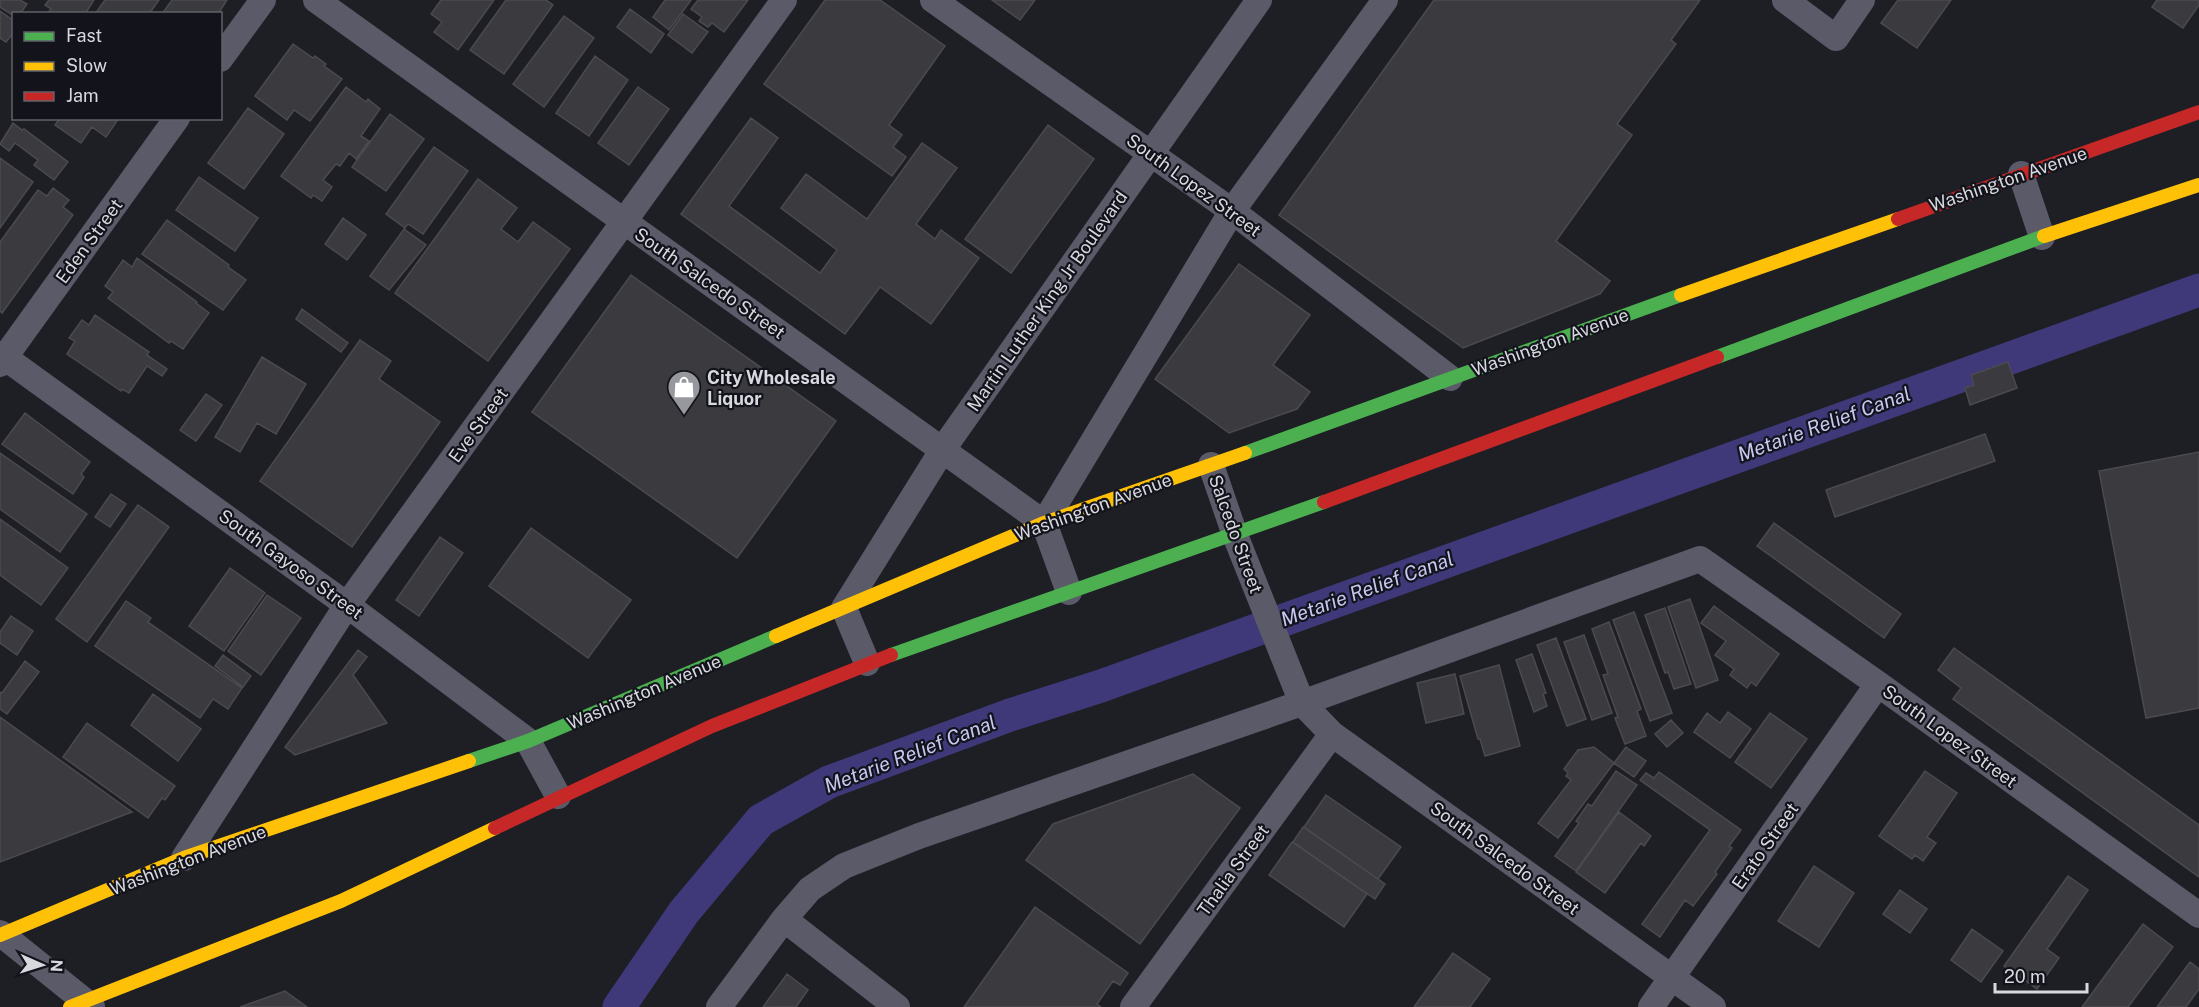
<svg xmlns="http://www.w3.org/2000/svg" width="2199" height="1007" font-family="'Public Sans',sans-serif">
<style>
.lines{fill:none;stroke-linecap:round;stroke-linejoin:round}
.canal{stroke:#3f3879;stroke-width:33}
.building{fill:#3b3b3f;stroke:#4a4a4f;stroke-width:1.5}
.street{stroke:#5a5a69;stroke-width:26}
.fast{stroke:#4caf50;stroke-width:14}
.slow{stroke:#ffc107;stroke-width:14}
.jam{stroke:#c62828;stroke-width:14}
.labels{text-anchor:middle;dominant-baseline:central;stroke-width:4.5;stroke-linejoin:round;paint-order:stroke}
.street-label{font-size:18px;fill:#d8d9df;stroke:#13131c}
.poi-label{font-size:18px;font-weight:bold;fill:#d8d9df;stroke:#13131c;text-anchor:start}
.water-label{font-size:20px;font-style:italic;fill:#c7c7f1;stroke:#13131c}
</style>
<rect width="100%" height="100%" fill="#1e1f24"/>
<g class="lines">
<path class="canal" d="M619,1007L684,912L761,820L829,782L1010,715L1101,686L2199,290"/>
</g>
<path class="building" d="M0,0H20L27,4L20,14H14V16L0,7Z
M49,0H94L85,14H47L51,9L45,5Z
M105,0H159L149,14H95Z
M172,0H227L218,14H162Z
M441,0H494L458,50L434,32L442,22L431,14Z
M506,0H546L553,5L504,74L470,50Z
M665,0H691L669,30L653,17Z
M698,0H748L724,32L712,23L708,27L699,21L702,17L691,9Z
M825,0H880L945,46L889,125L902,135L893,147L906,157L892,176L764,84Z
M992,0H1035L1020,20Z
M1434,0H1700L1671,40L1676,44L1617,124L1632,135L1556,241L1610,281L1600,294L1463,348L1279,215Z
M1898,0H1951L1917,48L1881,23Z
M2157,0H2199V5L2183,28L2152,7Z
M630,9L664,34L651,53L617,27Z
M0,11L14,21V32L6,42L0,38Z
M683,14L708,32L692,53L668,35Z
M564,16L594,38L544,107L513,84Z
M293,44L313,58L315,56L326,64L324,66L342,79L310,121L294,110L287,120L255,96Z
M595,56L628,80L589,136L556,113Z
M346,87L366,102L368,99L380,109L361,136L369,141L356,159L349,153L340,166L336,164L323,180L332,187L322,201L313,195L311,198L281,176Z
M638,87L669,109L629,165L598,143Z
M248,108L284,134L244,189L208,163Z
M390,114L424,139L386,191L352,167Z
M60,118H119L106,137L92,127L81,143L55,125Z
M751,118L778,138L729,206L820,273L837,250L781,208L806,174L867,219L922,143L957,168L916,224L935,239L941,230L979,258L931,324L880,287L845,334L681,214Z
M13,123L22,130L24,129L68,162L54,180L34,165L38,160L15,143L9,151L0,144Z
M1048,125L1094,159L1011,273L965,239Z
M434,147L468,171L423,234L408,224L405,228L386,214Z
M0,158L33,182L0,228Z
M199,177L258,218L235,251L176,210Z
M478,179L517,208L501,229L518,242L533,222L570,249L488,361L395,293Z
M53,188L69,200L63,207L73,215L2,313L0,311V242L38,190L47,196Z
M343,218L366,235L347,260L325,244Z
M167,220L229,265L228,267L246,280L223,310L142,254Z
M404,229L426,245L389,290L370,276Z
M137,258L197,302L196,303L209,313L183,349L171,341L169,343L108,298L113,292L105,286L123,260L132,267Z
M1239,264L1310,315L1273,365L1310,392L1297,409L1229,433L1155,379Z
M631,275L836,421L737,558L532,412Z
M302,309L348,343L341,352L296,319Z
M95,315L149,352L147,355L167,369L162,376L147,366L129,393L122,389L121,391L67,354L75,341L69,338L82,320L89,325Z
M360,340L391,361L379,379L440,422L352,547L260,481Z
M262,357L306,384L276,434L257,423L240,452L215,437Z
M2008,362L2017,388L1970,405L1965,388L1974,385L1971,375Z
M206,394L222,405L196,441L180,430Z
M25,413L90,462L81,474L84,477L73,494L2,444Z
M1985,434L1995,461L1835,517L1826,490Z
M2199,452V708L2146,718L2099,471Z
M0,453L87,514L60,552L0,509Z
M111,494L126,504L110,527L95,517Z
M138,505L169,527L87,642L56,619Z
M0,519L68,568L41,605L0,575Z
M1774,523L1901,614L1884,638L1757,546Z
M531,528L631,600L588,658L489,586Z
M440,537L463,553L419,616L396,600Z
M230,568L265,593L224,651L189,626Z
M267,595L301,618L261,675L228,651Z
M1690,599L1718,680L1696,688L1668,607Z
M126,601L151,618L148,622L242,688L228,709L213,699L200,718L95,646Z
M1714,606L1779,654L1756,686L1751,682L1747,688L1730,675L1734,669L1715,655L1726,641L1701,623Z
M1665,608L1691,684L1674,689L1668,672L1665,673L1645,615Z
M1634,612L1672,713L1650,721L1613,620Z
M11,616L33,631L17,655L0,643V632Z
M1609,622L1641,709L1637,711L1646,736L1625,744L1615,718L1618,717L1603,675L1608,674L1592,629Z
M1584,635L1612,713L1592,720L1564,642Z
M1556,638L1586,719L1567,726L1537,645Z
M1954,648L2199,825V877L1953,699L1961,688L1938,670Z
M358,650L367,657L353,675L387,723L295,755L285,747Z
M1532,654L1546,693L1543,694L1547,706L1534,712L1516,660Z
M223,655L251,676L243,687L215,666Z
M25,661L39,672L7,714L0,709V692L2,693Z
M1499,665L1520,746L1485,756L1480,739H1478L1460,676Z
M1455,674L1464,714L1426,723L1417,683Z
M153,694L201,729L178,761L131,725Z
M1728,712L1751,729L1730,758L1694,732L1707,713L1720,723Z
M1770,713L1807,739L1771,788L1735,762Z
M0,717L132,812L0,862Z
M1671,720L1683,733L1667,747L1655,734Z
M87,723L175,786L165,800L162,798L148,818L63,757Z
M1594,747L1614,763L1558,838L1538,823L1571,780L1566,776L1568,773L1564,769L1578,750Z
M1626,747L1646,761L1634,777L1614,763Z
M1616,771L1637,785L1576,871L1555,856L1579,823L1576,821L1588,804L1592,806Z
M1925,771L1957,793L1927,837L1936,843L1923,861L1915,855L1912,859L1879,836Z
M1659,772L1741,830L1729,846L1732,848L1715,872L1717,874L1693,906L1685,900L1660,937L1642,924L1710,830L1640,780L1646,773L1654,778Z
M1193,774L1240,808L1140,944L1026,860L1053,824Z
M1326,795L1401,847L1378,879L1304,827Z
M1619,812L1651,836L1644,846L1641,843L1605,893L1576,872Z
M1303,827L1385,884L1375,899L1293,842Z
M1292,842L1367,894L1344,927L1269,875Z
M1814,866L1854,893L1819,947L1778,921Z
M2068,876L2088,890L2047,949L2059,958L2037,989L2004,966Z
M1900,890L1927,909L1910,933L1883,914Z
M1035,907L1128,973L1120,985L1113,981L1097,1004L1101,1007H964Z
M2143,924L2173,947L2128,1007H2082Z
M1972,929L2003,951L1981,982L1951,960Z
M1453,953L1490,979L1470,1007H1414Z
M2190,962L2199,969V989L2186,1007H2157Z
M787,974L808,990L796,1007H763Z
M285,991L307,1007H240Z"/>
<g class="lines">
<path class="street" d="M316,0L1044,523L1069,592
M933,0L1232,211L1450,378
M1785,0L1836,38L1862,0
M220,59L263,0
M2021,174L2042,237
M0,354L347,605L528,741L558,796
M0,364L177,118
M1211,465L1235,535L1302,703L1332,734L1713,1007
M1044,523L1232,211L1385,0
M867,663L844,608L943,449L1259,0
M184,858L347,605L784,0
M784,919L897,1007
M0,933L92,1007
M719,1007L784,919L810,889L844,866L919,836L1302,703L1700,559L1878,684L2199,915
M1133,1007L1332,734
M1651,1007L1878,684"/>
<path class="fast" d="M1717,357L2044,236
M1245,453L1681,295
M891,655L1324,502
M469,761L528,741L776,636"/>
<path class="slow" d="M2044,236L2199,185
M1681,295L1898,219
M776,636L1044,523L1245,453
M0,935L184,858L469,761
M70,1007L341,901L495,828"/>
<path class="jam" d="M1898,219L2199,112
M1324,502L1717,357
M495,828L712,726L891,655"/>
</g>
<defs>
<g id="shop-pin" transform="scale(1.725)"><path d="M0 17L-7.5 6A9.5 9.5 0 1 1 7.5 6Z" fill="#97989e" stroke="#13131c"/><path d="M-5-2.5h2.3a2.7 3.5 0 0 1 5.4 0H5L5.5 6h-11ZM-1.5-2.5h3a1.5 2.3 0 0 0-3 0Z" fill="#fff"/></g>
</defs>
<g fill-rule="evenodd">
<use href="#shop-pin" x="684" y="387"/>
</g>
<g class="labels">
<g class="street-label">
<text transform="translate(2008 179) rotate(-19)">Washington Avenue</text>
<text transform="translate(1194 185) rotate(36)">South Lopez Street</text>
<text transform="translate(89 241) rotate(-54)">Eden Street</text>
<text transform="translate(710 283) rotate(35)">South Salcedo Street</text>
<text transform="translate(1047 301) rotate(-55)">Martin Luther King Jr Boulevard</text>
<text transform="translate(1550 342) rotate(-20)">Washington Avenue</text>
<text transform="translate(478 425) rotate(-54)">Eve Street</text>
<text transform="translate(1093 507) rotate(-20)">Washington Avenue</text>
<text transform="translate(1236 534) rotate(70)">Salcedo Street</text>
<text transform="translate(291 564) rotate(36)">South Gayoso Street</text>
<text transform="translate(644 692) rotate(-23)">Washington Avenue</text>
<text transform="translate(1950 736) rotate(36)">South Lopez Street</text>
<text transform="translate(1765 846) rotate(-55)">Erato Street</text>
<text transform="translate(1505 858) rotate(36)">South Salcedo Street</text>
<text transform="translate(188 860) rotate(-21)">Washington Avenue</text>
<text transform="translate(1233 870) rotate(-54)">Thalia Street</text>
</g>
<g class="poi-label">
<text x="707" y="377">City Wholesale<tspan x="707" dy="21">Liquor</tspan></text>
</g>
<g class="water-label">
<text transform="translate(1824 424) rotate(-20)">Metarie Relief Canal</text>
<text transform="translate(1367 589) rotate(-20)">Metarie Relief Canal</text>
<text transform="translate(910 754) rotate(-21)">Metarie Relief Canal</text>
</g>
</g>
<rect x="12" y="12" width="210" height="108" fill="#13131c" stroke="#62626a" stroke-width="1.5"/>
<rect x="24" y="32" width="30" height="9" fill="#4caf50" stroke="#62626a" stroke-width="1.5"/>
<text x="66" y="42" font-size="18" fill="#d8d9df">Fast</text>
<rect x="24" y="62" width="30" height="9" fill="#ffc107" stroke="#62626a" stroke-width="1.5"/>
<text x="66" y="72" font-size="18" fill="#d8d9df">Slow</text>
<rect x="24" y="92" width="30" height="9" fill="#c62828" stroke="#62626a" stroke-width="1.5"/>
<text x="66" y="102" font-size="18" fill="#d8d9df">Jam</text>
<g transform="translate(42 965) rotate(93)" stroke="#13131c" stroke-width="4.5" paint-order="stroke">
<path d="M0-4.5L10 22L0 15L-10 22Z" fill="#d8d9df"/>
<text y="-9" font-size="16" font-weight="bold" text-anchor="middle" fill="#d8d9df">N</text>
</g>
<path d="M1995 983v9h92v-9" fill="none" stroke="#d8d9df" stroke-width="3"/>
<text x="2004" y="983" font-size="18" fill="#d8d9df" stroke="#13131c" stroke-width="4.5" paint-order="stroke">20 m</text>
</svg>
